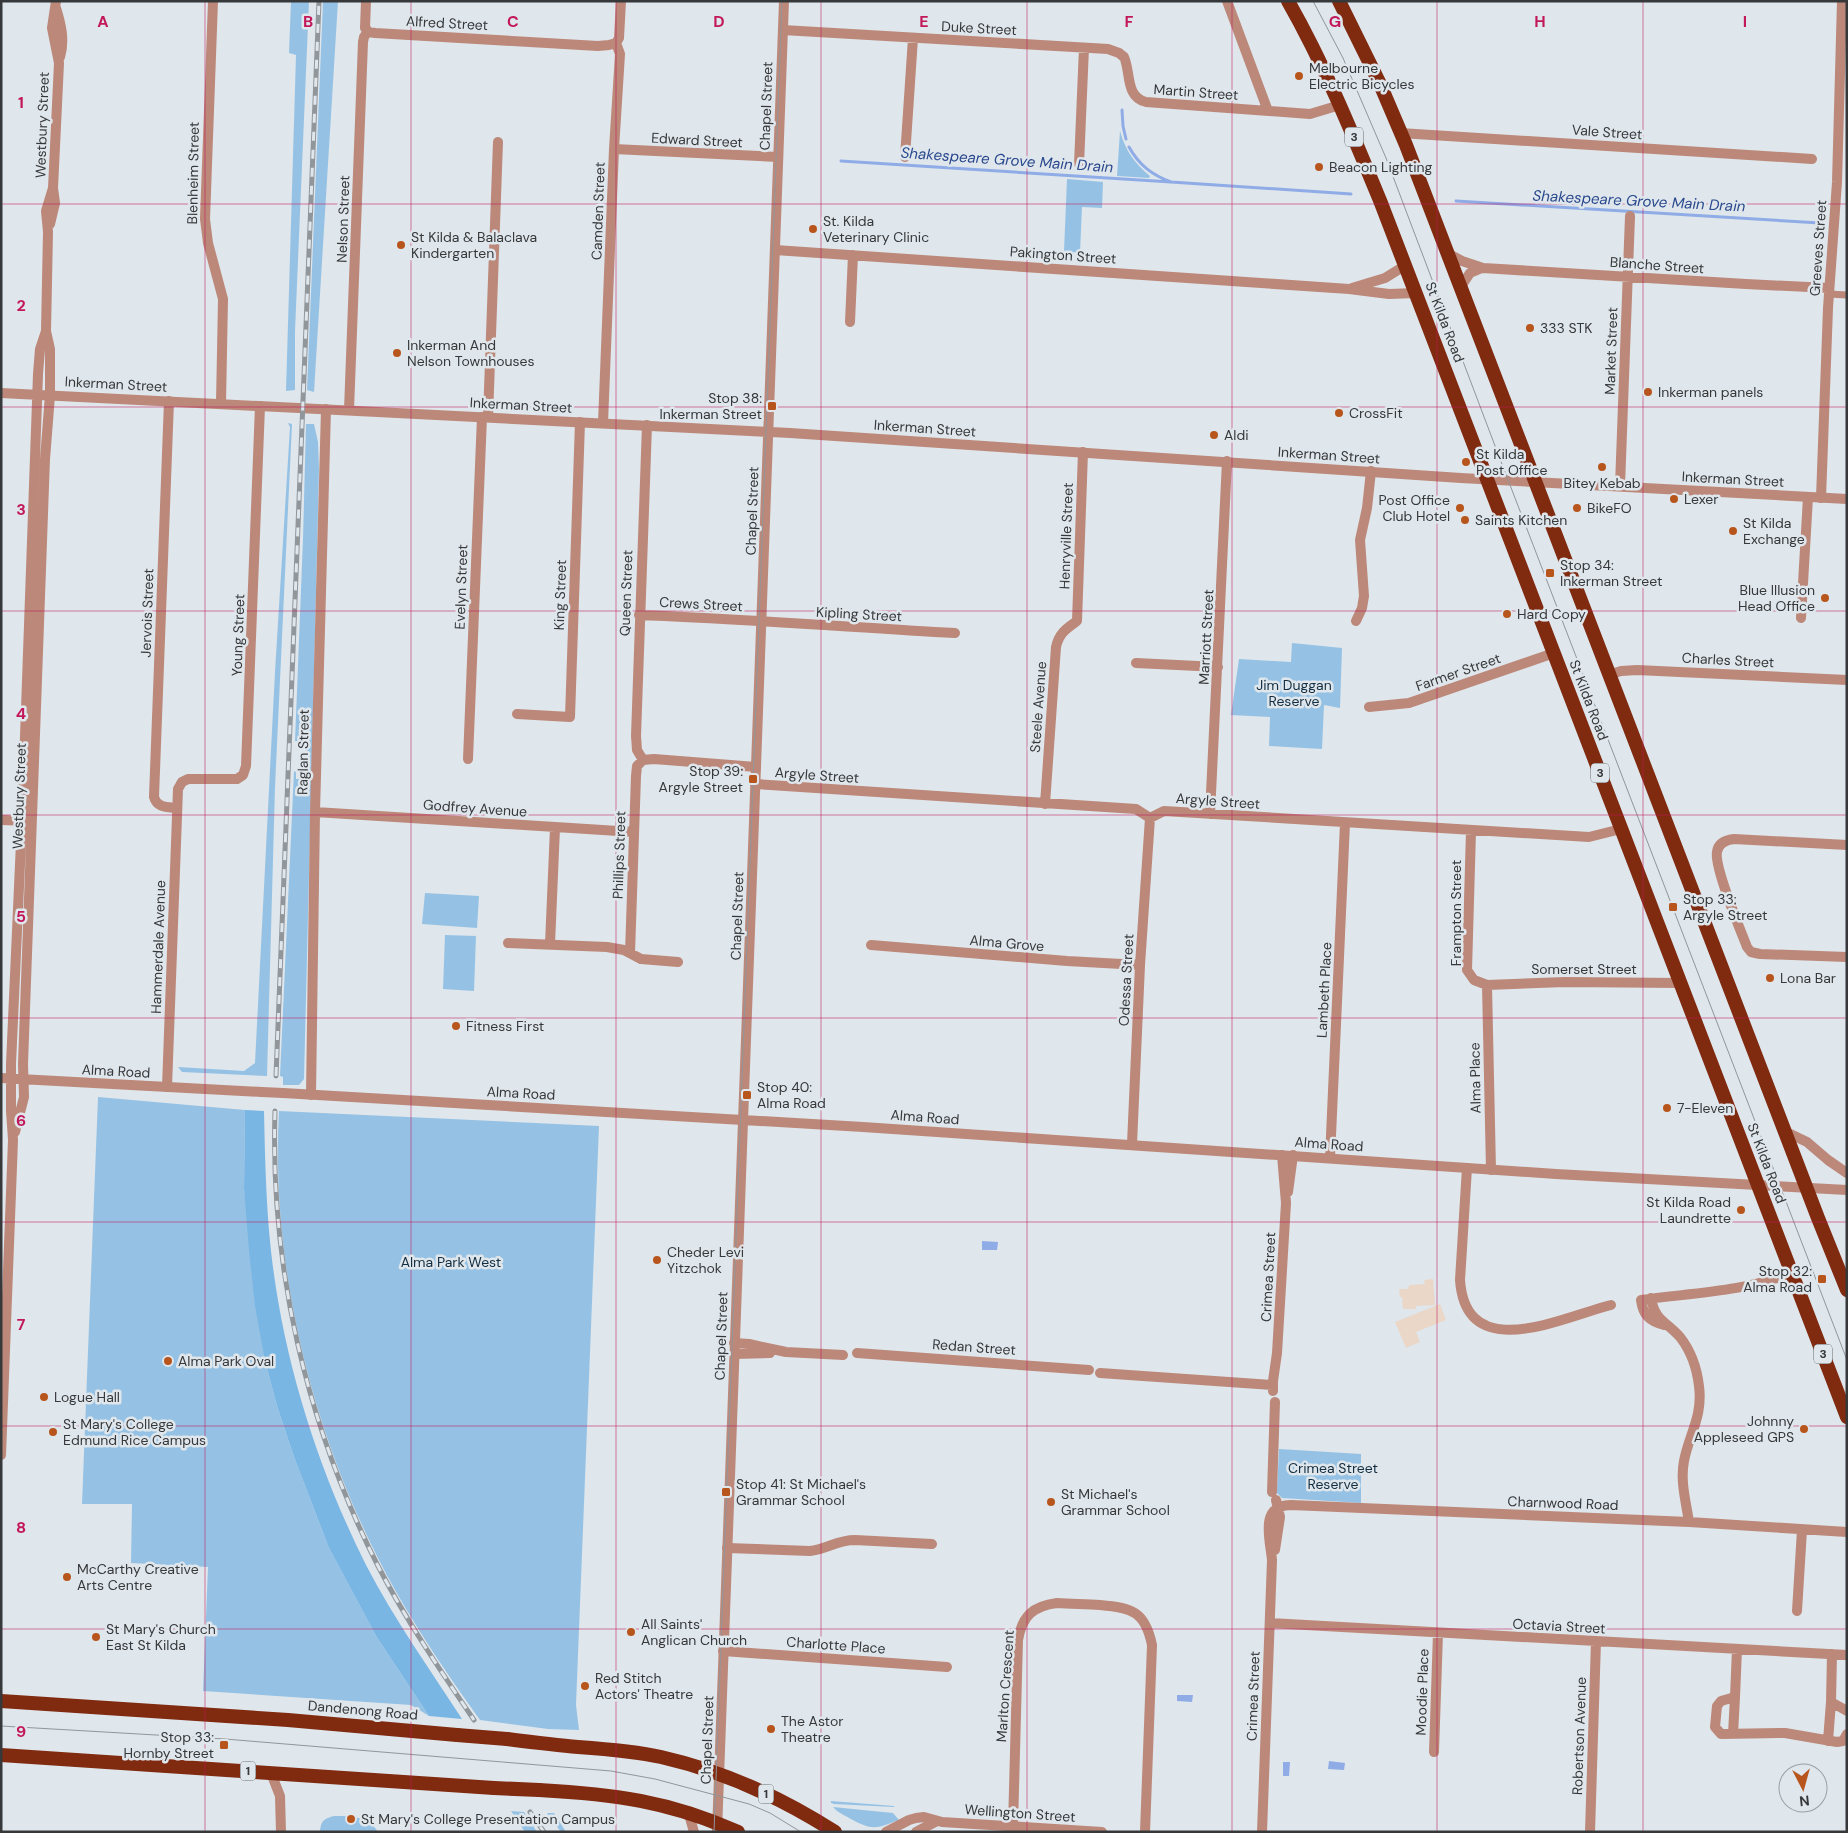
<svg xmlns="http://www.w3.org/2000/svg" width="1848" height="1833" font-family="'DM Sans',sans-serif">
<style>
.industrial{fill:#ebd7c8}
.green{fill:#95c2e4}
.forest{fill:#7ab6e3}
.water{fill:#8face6}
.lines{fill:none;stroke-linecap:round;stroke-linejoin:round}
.stream{stroke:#8face6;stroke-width:3}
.pedestrian{stroke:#bc8879;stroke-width:7}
.minor{stroke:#bc8879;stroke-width:10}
.tertiary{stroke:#bc8879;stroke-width:10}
.trunk{stroke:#802a10;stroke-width:14}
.tram{stroke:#91969a;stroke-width:1}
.rail-casing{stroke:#91969a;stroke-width:5}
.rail{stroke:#dfe6ec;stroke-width:3;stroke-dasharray:9;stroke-linecap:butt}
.tertiary-bridge{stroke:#bc8879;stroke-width:10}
.trunk-bridge{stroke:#802a10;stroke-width:14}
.grid{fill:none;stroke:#c2185b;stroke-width:1;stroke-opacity:0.55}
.poi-dot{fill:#b8551c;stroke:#dfe6ec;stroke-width:2}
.labels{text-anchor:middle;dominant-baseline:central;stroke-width:5;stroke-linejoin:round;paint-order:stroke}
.shield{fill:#dfe6ec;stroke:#696c6f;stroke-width:1}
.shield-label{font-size:12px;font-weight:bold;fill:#36383a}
.street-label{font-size:14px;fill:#36383a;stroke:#dfe6ec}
.poi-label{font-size:14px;fill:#36383a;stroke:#dfe6ec;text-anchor:start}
.park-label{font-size:14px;fill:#132e41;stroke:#dfe6ec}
.water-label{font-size:15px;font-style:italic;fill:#29488d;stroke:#dfe6ec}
.grid-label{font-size:16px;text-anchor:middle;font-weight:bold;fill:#c2185b;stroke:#dfe6ec;stroke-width:5;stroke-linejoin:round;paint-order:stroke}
</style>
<rect width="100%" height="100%" fill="#dfe6ec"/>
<path class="industrial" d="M1433,1279L1435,1305L1416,1306V1309H1403L1402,1297H1400L1399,1289H1407L1410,1285L1425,1284L1424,1280Z
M1440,1304L1446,1320L1416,1332L1420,1342L1406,1348L1395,1322Z"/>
<path class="green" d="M291,1H309L295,331V390L286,391L296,55L289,53Z
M323,1H338L314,392L307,390Z
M1120,131C1125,150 1135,164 1150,176L1149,178L1117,176Z
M1067,179L1103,182L1102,208L1082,207L1080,253L1064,251Z
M288,423L292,424L275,787L267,1076L182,1072L178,1067L244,1071L255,1063L275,672L290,427Z
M306,424H314L318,442L319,469L304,1079L299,1085H283V1077L280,1076L294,771L296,772V779H305L306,742L295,741L303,539Z
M1292,643L1342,648L1340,708L1324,705L1322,749L1269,746L1270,717L1231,715L1239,659L1291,662Z
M425,893L479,896L477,928L422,924Z
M445,935L476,936L474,991L443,989Z
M98,1097L245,1110L244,1188L265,1361L277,1406L294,1457L329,1548L376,1636L429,1716L411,1705L203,1691L208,1567L131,1563L132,1504H82Z
M279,1111L599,1126L576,1705L579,1730L548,1729L480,1720C450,1678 421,1636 395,1590C316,1449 270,1274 279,1111Z
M1279,1449L1361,1454V1503L1282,1498L1277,1493V1490Z
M831,1801L894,1806V1807L834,1804L831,1803Z
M833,1807L893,1813L899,1820C875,1829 873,1831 849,1818C844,1815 837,1812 833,1807Z
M511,1811L524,1812L537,1832H525Z
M547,1813H554L566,1832H561Z
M334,1816C350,1816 369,1816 378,1832H320C321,1821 323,1819 334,1816Z"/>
<path class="forest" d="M245,1110L264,1111C265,1158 266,1204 271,1251C283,1359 317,1467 366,1565C394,1619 429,1668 462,1719L429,1716L376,1636L329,1548L294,1457L277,1406L265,1361L255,1306L249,1251L244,1188Z"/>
<path class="water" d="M982,1241L998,1242L997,1250H982Z
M1177,1695H1193L1192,1702L1177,1701Z
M1329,1761L1345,1763L1344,1770L1328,1769Z
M1283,1762H1290L1289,1776H1283Z"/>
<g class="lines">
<path class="stream" d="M1122,110L1123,126L1126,139
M1129,147C1139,165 1152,175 1171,182L1351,194
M841,161L1171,182
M1456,201L1820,223"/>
<path class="pedestrian" d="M1829,294L1847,295"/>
<path class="minor" d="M213,1L205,219L208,243L223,299L221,403
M366,1L365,28L369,32L375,33L598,46L609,45L616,43
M1227,1L1268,111
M783,30L1108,49L1119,53L1124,57C1131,72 1125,97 1146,102L1310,114L1340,105
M1400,133L1812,159
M614,149L778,157
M905,157L913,38
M1079,164L1084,48
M775,250L1349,289L1389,294L1416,293
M1447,253L1462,261L1483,268L1746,284L1829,288
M1352,288L1385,278L1406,265
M1460,288L1470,273L1482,268
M850,322L853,255
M169,401L154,797C157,808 167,807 177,808
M349,410L363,42L364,37L368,31
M488,417L498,142
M603,423L614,149L620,54L616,43L619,38L621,1
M1620,486L1630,216
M1821,498L1828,308L1837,182L1842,1
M639,615C744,619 849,627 955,633
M1801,618L1808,497
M1356,621L1362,608L1364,596L1360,540L1367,508L1371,471
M1136,663L1218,667
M1608,675L1621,671L1637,670L1847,680
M1369,707L1409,703L1554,653
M517,714L570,717L580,422
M468,759L482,417
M643,760L637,750L636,736L647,425
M643,760L654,759L756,767
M755,784L1136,809L1150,818L1164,811L1589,837L1621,829
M1045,804L1056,647C1059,633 1066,629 1077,621L1083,452
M315,812L634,832
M1210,814L1227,461
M1,820L30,821
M1471,831L1467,970L1474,980L1487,985L1565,982L1680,983
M1847,845L1734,839C1726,840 1718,843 1717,852C1714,867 1740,929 1747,947L1751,952L1760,954L1847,957
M508,943L607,947L624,950L641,959L678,962
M550,944L555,828
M871,945L1067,961L1140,965
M630,953L636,776L637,766L643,760
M1487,985L1491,1170
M167,1087L178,789L182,782L188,779H237L243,775L246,766L260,406
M311,1095L315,812L326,409
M1132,1144L1140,965L1150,818
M1330,1158L1345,823
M1467,1168L1460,1280C1466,1366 1563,1317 1611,1305
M1288,1192L1293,1155
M1651,1298C1655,1321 1666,1321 1680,1337C1691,1351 1697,1369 1699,1386C1703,1417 1689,1434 1684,1461C1680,1481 1686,1502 1689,1522
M1664,1325C1649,1321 1643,1315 1641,1300C1690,1293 1744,1292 1791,1273
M734,1343L749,1344L786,1352L843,1355
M857,1353L1089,1370
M734,1354L770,1353
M1100,1373L1273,1385
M1273,1391V1381L1277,1353L1286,1203L1282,1155
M1272,1492L1275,1402
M727,1548L810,1551C826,1549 838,1540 855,1540L932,1544
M1275,1550L1280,1517L1276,1500
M1797,1611L1802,1530
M1270,1623L1847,1655
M1737,1649L1735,1697L1721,1701L1717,1706L1715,1727L1721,1734L1785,1733L1837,1742L1843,1741L1847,1734
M723,1651L947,1667
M1832,1654L1831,1702L1847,1711
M1733,1734L1735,1697
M1828,1741L1831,1702
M1434,1752L1438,1633
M271,1773L280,1796L281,1832
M1013,1826L1018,1640C1022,1616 1033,1606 1057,1603C1072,1604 1086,1604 1100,1605C1132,1608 1145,1611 1152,1645L1145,1832
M1262,1832L1272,1560C1270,1539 1259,1505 1291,1505L1689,1522L1847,1532
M1590,1832L1596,1641"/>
<path class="tertiary" d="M56,8C61,24 65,40 60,57
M50,224L55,203L53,188L59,63L52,28L56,1
M1,393L790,433L1461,478L1847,499
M1,1078L262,1092
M283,1093L863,1127L1556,1174L1847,1190
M1784,1131L1807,1142L1828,1160L1847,1173
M15,1132L24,1097L23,1064L45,459L50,395V349L46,331L48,232L46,211L53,188
M1,1455L13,1140L11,1111V1064L22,820L38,374L40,349L46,331
M688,1811L694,1832
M717,1832L784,1
M886,1832L909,1820L916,1818L924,1817L942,1822L1102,1832
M916,1832L937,1821"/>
<path class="trunk" d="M1288,1C1325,66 1353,135 1381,203L1847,1417
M1339,1L1380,84L1406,145L1818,1218L1847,1290
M1,1701L288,1720L457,1735
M507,1739C531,1742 555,1745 578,1747C606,1749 634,1751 661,1757C723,1771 782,1798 835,1832
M1,1755L494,1788
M539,1790C613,1794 669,1801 738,1832"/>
<path class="tram" d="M1313,1L1343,58L1386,158L1500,459L1847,1360
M1,1726L225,1739L611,1771L655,1779L749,1804L770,1813L801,1832
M714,1832L782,1"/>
<g class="rail-casing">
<path id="rail" d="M276,1076L319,1
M275,1111C270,1269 307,1426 378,1566C406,1620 440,1670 474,1720
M530,1812L544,1832"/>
</g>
<use href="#rail" class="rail"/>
<path class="tertiary-bridge" d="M262,1092L283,1093"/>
<path class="trunk-bridge" d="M457,1735L507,1739
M494,1788L539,1790"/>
</g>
<path class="grid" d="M205,1V1832M411,1V1832M616,1V1832M821,1V1832M1027,1V1832M1232,1V1832M1437,1V1832M1643,1V1832M1,204H1847M1,407H1847M1,611H1847M1,815H1847M1,1018H1847M1,1222H1847M1,1426H1847M1,1629H1847"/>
<g class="poi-dot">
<circle cx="1299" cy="76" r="5"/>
<circle cx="1319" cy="167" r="5"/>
<circle cx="813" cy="229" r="5"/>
<circle cx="401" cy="245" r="5"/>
<circle cx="1530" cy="328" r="5"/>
<circle cx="397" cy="353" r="5"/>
<circle cx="1648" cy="392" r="5"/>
<rect x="767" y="401" width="10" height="10" rx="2.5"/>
<circle cx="1339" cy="413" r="5"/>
<circle cx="1214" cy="435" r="5"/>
<circle cx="1466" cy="462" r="5"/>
<circle cx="1602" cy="467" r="5"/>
<circle cx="1674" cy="499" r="5"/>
<circle cx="1460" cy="508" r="5"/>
<circle cx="1577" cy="508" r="5"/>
<circle cx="1465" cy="520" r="5"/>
<circle cx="1733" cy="531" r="5"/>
<rect x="1545" y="568" width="10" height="10" rx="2.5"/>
<circle cx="1825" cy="598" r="5"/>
<circle cx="1507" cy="614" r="5"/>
<rect x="748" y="774" width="10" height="10" rx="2.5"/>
<rect x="1668" y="902" width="10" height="10" rx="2.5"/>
<circle cx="1770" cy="978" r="5"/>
<circle cx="456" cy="1026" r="5"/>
<rect x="742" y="1090" width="10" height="10" rx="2.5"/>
<circle cx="1667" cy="1108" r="5"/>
<circle cx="1741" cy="1210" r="5"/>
<circle cx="657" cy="1260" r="5"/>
<rect x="1817" y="1274" width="10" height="10" rx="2.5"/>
<circle cx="168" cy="1361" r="5"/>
<circle cx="44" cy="1397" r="5"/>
<circle cx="1804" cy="1429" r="5"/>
<circle cx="53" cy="1432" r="5"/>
<rect x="721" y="1487" width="10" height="10" rx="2.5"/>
<circle cx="1051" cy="1502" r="5"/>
<circle cx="67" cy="1577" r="5"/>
<circle cx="631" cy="1632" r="5"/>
<circle cx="96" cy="1637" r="5"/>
<circle cx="585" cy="1686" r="5"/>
<circle cx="771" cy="1729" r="5"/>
<rect x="219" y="1740" width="10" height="10" rx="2.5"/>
<circle cx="351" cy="1819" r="5"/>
</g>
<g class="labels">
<g class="shield">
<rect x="1345" y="127.5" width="18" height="19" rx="4"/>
<rect x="1591" y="763.5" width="18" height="19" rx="4"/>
<rect x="1814" y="1344.5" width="18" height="19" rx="4"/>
<rect x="240.5" y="1761.5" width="15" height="19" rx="4"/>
<rect x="758.5" y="1784.5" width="15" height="19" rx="4"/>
</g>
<g class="shield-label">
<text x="1354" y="137">3</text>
<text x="1600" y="773">3</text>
<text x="1823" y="1354">3</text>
<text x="248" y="1771">1</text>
<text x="766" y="1794">1</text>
</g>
<g class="street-label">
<text transform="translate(447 23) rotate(3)">Alfred Street</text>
<text transform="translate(979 28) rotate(3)">Duke Street</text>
<text transform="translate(1196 92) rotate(4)">Martin Street</text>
<text transform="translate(766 106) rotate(-88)">Chapel Street</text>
<text transform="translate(42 125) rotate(-88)">Westbury Street</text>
<text transform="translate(1607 132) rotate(4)">Vale Street</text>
<text transform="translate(697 140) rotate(3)">Edward Street</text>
<text transform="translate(193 173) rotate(-89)">Blenheim Street</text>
<text transform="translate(598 211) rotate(-88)">Camden Street</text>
<text transform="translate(343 219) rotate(-88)">Nelson Street</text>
<text transform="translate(1818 248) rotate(-86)">Greeves Street</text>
<text transform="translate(1063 255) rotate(4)">Pakington Street</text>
<text transform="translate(1657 265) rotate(4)">Blanche Street</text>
<text transform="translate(1445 322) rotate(69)">St Kilda Road</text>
<text transform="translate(1611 351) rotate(-88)">Market Street</text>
<text transform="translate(116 384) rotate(3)">Inkerman Street</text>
<text transform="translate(521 405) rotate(3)">Inkerman Street</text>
<text transform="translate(925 428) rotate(4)">Inkerman Street</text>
<text transform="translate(1329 455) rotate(4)">Inkerman Street</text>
<text transform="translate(1733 479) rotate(3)">Inkerman Street</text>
<text transform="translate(752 511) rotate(-88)">Chapel Street</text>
<text transform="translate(1066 536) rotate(-88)">Henryville Street</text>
<text transform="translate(461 587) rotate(-88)">Evelyn Street</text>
<text transform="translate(626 593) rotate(-88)">Queen Street</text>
<text transform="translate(560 595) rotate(-88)">King Street</text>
<text transform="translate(701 604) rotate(3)">Crews Street</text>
<text transform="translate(147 613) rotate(-88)">Jervois Street</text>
<text transform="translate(859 614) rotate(3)">Kipling Street</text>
<text transform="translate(238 635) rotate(-88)">Young Street</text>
<text transform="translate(1206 637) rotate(-87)">Marriott Street</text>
<text transform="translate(1728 660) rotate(3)">Charles Street</text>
<text transform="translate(1458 672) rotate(-19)">Farmer Street</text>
<text transform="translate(1589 700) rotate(69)">St Kilda Road</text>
<text transform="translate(1038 707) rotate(-86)">Steele Avenue</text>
<text transform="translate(303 752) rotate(-89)">Raglan Street</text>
<text transform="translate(817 775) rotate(4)">Argyle Street</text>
<text transform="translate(19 796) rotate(-88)">Westbury Street</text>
<text transform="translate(1218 801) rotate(4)">Argyle Street</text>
<text transform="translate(475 808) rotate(4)">Godfrey Avenue</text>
<text transform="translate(619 855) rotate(-88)">Phillips Street</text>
<text transform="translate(1456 913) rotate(-90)">Frampton Street</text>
<text transform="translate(737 916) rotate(-88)">Chapel Street</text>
<text transform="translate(1007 943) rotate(5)">Alma Grove</text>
<text transform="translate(158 947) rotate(-88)">Hammerdale Avenue</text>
<text x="1584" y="969">Somerset Street</text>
<text transform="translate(1126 980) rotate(-87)">Odessa Street</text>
<text transform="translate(1324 990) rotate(-87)">Lambeth Place</text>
<text transform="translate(116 1071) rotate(3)">Alma Road</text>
<text transform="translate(1475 1078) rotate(-91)">Alma Place</text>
<text transform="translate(521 1093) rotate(3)">Alma Road</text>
<text transform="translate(925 1117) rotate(4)">Alma Road</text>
<text transform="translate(1329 1144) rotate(4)">Alma Road</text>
<text transform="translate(1767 1163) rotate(69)">St Kilda Road</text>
<text transform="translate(1268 1277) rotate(-87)">Crimea Street</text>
<text transform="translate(721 1336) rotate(-88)">Chapel Street</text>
<text transform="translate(974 1347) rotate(4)">Redan Street</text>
<text transform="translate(1563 1503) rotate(2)">Charnwood Road</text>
<text transform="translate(1559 1626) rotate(3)">Octavia Street</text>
<text transform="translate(836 1645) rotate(4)">Charlotte Place</text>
<text transform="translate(1005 1686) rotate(-86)">Marlton Crescent</text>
<text transform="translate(1422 1692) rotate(-88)">Moodie Place</text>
<text transform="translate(1253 1696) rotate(-88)">Crimea Street</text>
<text transform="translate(363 1710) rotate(5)">Dandenong Road</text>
<text transform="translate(1579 1736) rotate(-88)">Robertson Avenue</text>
<text transform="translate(707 1740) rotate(-88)">Chapel Street</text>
<text transform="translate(1020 1813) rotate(4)">Wellington Street</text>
</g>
<g class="poi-label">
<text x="1309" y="68">Melbourne<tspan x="1309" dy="16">Electric Bicycles</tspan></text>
<text x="1329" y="167">Beacon Lighting</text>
<text x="823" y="221">St. Kilda<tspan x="823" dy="16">Veterinary Clinic</tspan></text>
<text x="411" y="237">St Kilda &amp; Balaclava<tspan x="411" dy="16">Kindergarten</tspan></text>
<text x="1540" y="328">333 STK</text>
<text x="407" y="345">Inkerman And<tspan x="407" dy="16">Nelson Townhouses</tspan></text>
<text x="1658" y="392">Inkerman panels</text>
<text x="762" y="398" text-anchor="end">Stop 38:<tspan x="762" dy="16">Inkerman Street</tspan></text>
<text x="1349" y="413">CrossFit</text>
<text x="1224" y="435">Aldi</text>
<text x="1476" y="454">St Kilda<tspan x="1476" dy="16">Post Office</tspan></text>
<text x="1602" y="483" text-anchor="middle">Bitey Kebab</text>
<text x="1684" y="499">Lexer</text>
<text x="1450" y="500" text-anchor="end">Post Office<tspan x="1450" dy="16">Club Hotel</tspan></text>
<text x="1587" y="508">BikeFO</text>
<text x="1475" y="520">Saints Kitchen</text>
<text x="1743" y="523">St Kilda<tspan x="1743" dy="16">Exchange</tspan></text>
<text x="1560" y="565">Stop 34:<tspan x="1560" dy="16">Inkerman Street</tspan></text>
<text x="1815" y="590" text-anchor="end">Blue Illusion<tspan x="1815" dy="16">Head Office</tspan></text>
<text x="1517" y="614">Hard Copy</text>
<text x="743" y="771" text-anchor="end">Stop 39:<tspan x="743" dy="16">Argyle Street</tspan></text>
<text x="1683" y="899">Stop 33:<tspan x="1683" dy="16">Argyle Street</tspan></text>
<text x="1780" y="978">Lona Bar</text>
<text x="466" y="1026">Fitness First</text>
<text x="757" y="1087">Stop 40:<tspan x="757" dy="16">Alma Road</tspan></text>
<text x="1677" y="1108">7-Eleven</text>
<text x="1731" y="1202" text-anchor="end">St Kilda Road<tspan x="1731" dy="16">Laundrette</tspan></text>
<text x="667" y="1252">Cheder Levi<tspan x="667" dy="16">Yitzchok</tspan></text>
<text x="1812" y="1271" text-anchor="end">Stop 32:<tspan x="1812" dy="16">Alma Road</tspan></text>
<text x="178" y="1361">Alma Park Oval</text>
<text x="54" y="1397">Logue Hall</text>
<text x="1794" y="1421" text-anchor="end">Johnny<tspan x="1794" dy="16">Appleseed GPS</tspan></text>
<text x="63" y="1424">St Mary's College<tspan x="63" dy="16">Edmund Rice Campus</tspan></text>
<text x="736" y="1484">Stop 41: St Michael's<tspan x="736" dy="16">Grammar School</tspan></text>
<text x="1061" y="1494">St Michael's<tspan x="1061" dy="16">Grammar School</tspan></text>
<text x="77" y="1569">McCarthy Creative<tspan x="77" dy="16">Arts Centre</tspan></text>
<text x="641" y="1624">All Saints'<tspan x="641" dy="16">Anglican Church</tspan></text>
<text x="106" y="1629">St Mary's Church<tspan x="106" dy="16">East St Kilda</tspan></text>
<text x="595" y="1678">Red Stitch<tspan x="595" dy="16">Actors' Theatre</tspan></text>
<text x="781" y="1721">The Astor<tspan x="781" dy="16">Theatre</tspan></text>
<text x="214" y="1737" text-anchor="end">Stop 33:<tspan x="214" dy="16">Hornby Street</tspan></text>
<text x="361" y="1819">St Mary's College Presentation Campus</text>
</g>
<g class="park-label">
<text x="1294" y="685">Jim Duggan<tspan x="1294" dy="16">Reserve</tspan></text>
<text x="451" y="1262">Alma Park West</text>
<text x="1333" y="1468">Crimea Street<tspan x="1333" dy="16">Reserve</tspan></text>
</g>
<g class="water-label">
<text transform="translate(1007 160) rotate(4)">Shakespeare Grove Main Drain</text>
<text transform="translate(1639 201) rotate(3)">Shakespeare Grove Main Drain</text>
</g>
</g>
<g class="grid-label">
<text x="103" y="27">A</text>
<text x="308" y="27">B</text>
<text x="513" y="27">C</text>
<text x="719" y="27">D</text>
<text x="924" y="27">E</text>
<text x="1129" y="27">F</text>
<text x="1335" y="27">G</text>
<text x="1540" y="27">H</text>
<text x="1745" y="27">I</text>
<text x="21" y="108">1</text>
<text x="21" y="311">2</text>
<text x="21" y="515">3</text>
<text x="21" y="719">4</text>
<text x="21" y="922">5</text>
<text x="21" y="1126">6</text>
<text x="21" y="1330">7</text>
<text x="21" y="1533">8</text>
<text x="21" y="1737">9</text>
</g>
<rect width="1848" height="1833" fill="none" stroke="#36383a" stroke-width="5"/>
<g transform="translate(1803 1788) rotate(174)"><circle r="24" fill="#dfe6ec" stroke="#9ba0a5"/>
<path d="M0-4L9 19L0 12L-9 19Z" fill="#b8551c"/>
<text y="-8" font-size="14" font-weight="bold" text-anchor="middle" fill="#36383a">N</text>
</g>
</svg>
